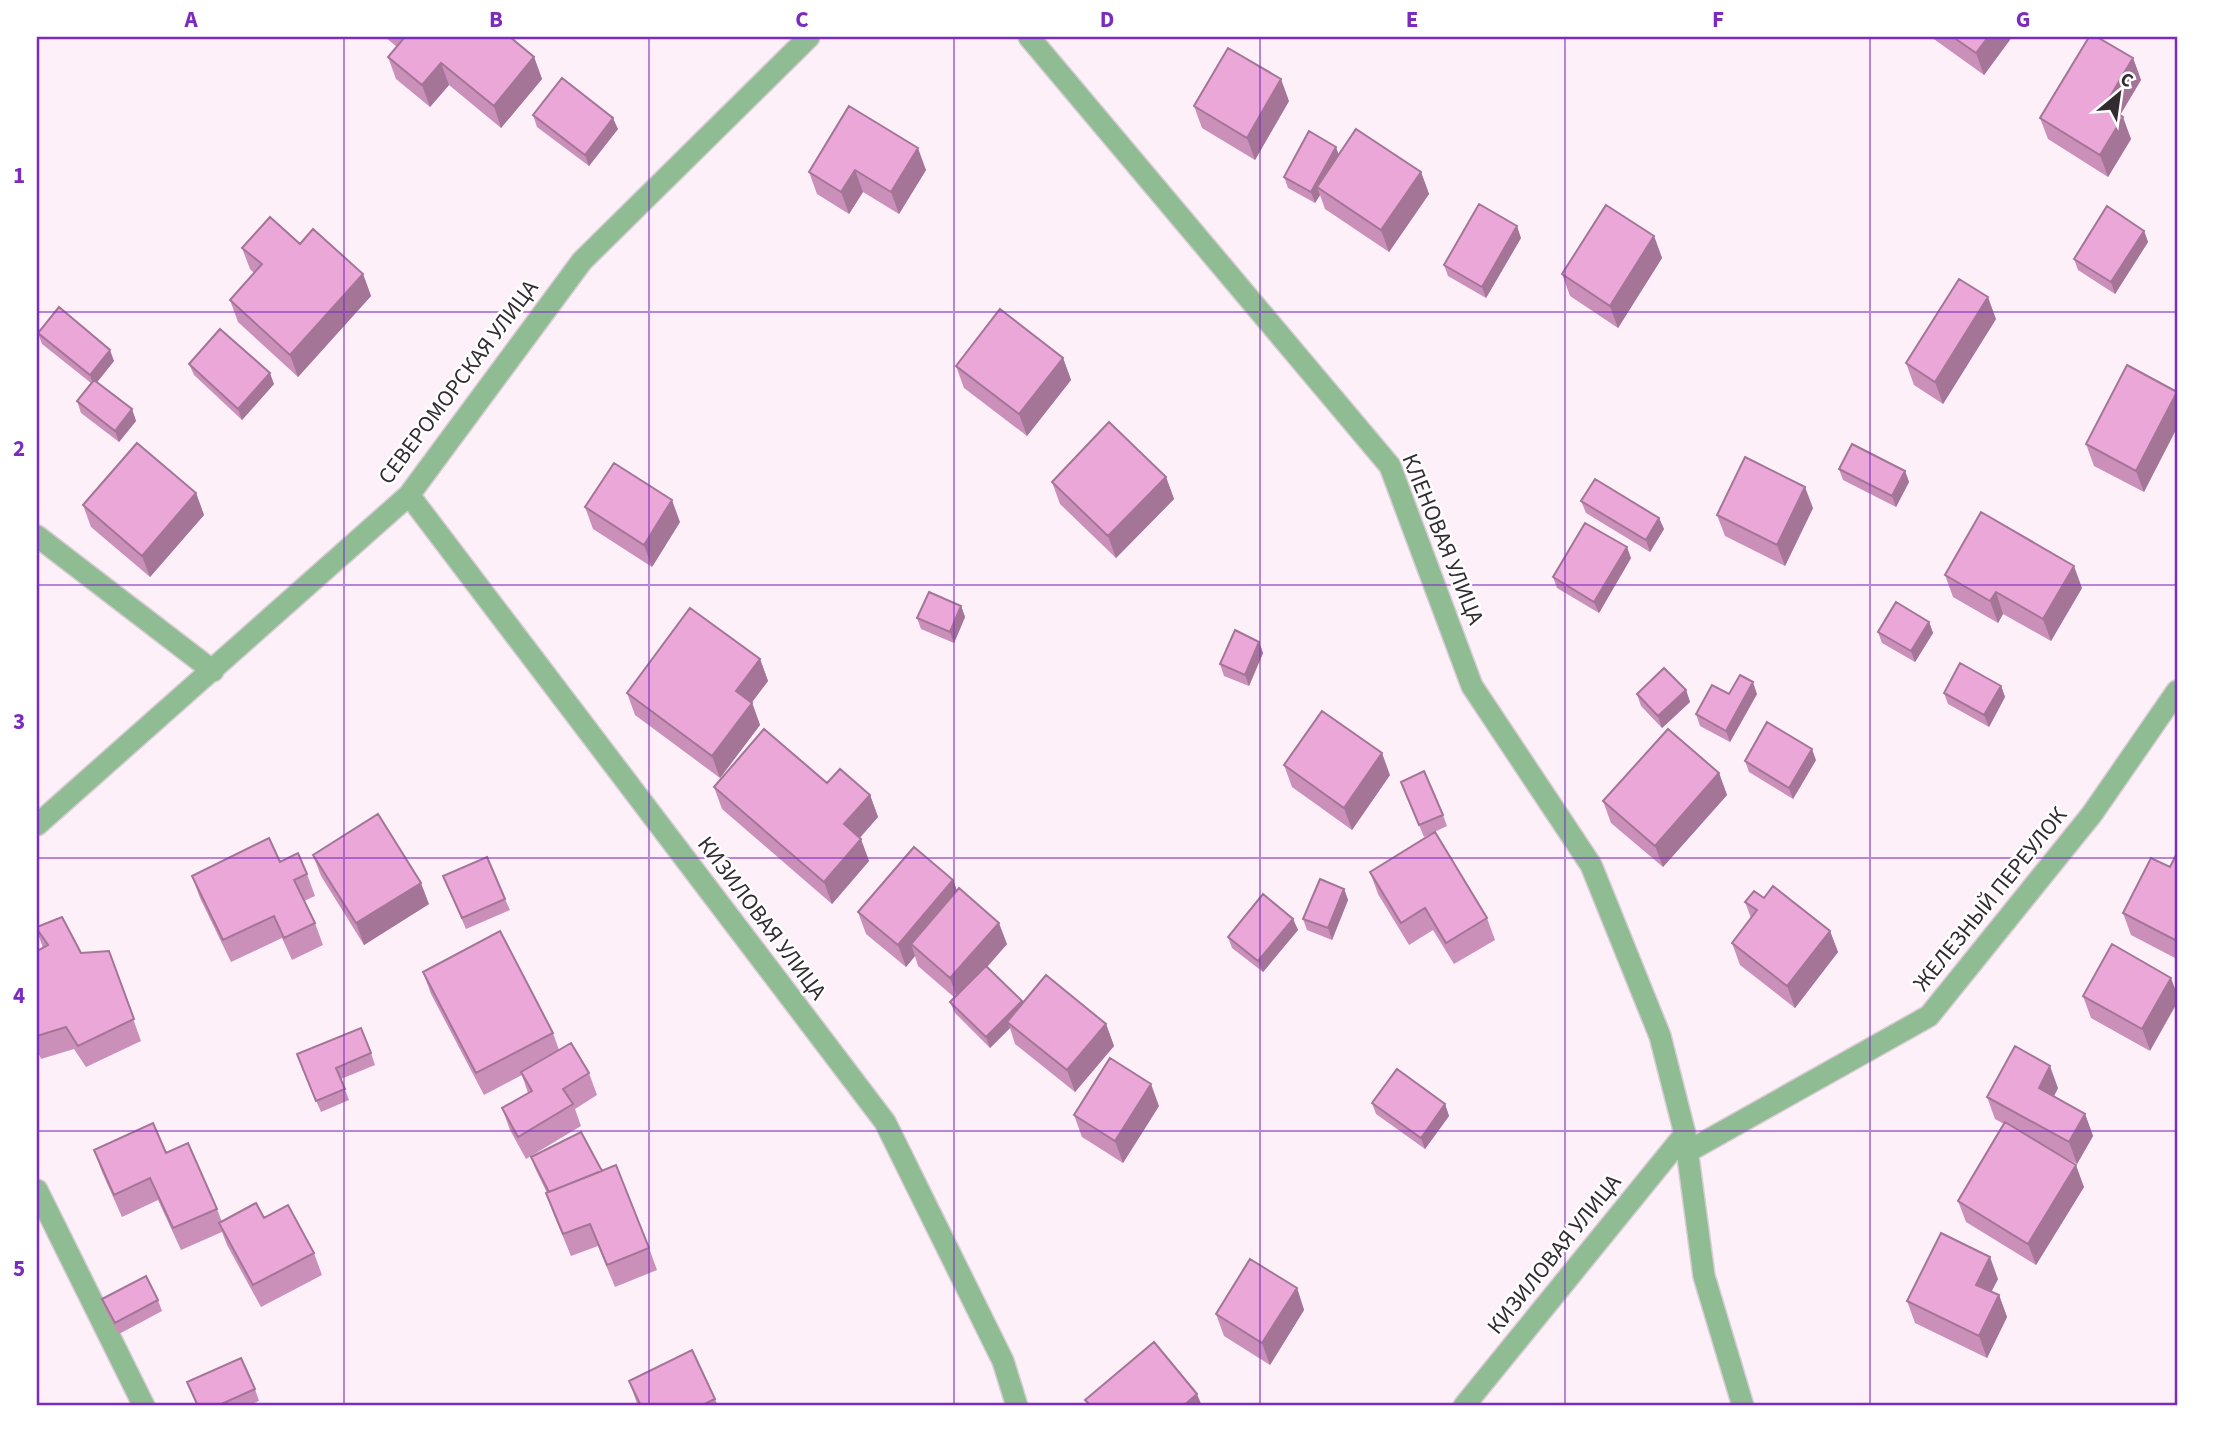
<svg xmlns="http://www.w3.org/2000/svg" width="2214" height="1443" font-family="'Source Sans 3',sans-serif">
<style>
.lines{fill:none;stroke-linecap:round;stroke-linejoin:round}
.street-casing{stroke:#d8cdd5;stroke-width:24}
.street{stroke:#90bc94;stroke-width:21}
.wall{fill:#ca90ba}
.shaded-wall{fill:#a47597}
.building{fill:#eba7d8;stroke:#a47597;stroke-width:2}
.grid{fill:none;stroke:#7b2cbf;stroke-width:2;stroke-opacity:0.55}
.labels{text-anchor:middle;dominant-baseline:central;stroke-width:5;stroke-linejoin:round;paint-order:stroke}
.street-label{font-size:23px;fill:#322b30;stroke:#fff}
.neatline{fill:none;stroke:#7b2cbf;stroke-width:2.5}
.grid-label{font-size:23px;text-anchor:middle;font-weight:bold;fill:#7b2cbf}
</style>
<rect width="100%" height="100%" fill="#fdf0f9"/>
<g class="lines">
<g class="street-casing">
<path id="street" d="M1029,37L1390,466L1472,686L1591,865L1660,1036L1685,1134L1704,1276L1743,1406
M409,495L885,1122L1003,1361L1017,1406
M37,536L213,671
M37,825L409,495L582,261L809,37
M1687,1152L1929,1016L2092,814L2177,691
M37,1190L144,1406
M1464,1406L1685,1134"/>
</g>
<use href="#street" class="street"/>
</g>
<path class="wall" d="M385,37H510L534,57L542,79L501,128L449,85L430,107L396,79L388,57L397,47Z
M1931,37H2012L1984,75Z
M2133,58L2141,80L2120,115L2131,139L2108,177L2048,139L2040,118Z
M1289,101L1255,160L1202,128L1194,106Z
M849,106L926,170L899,214L863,192L849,214L817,194L809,172Z
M533,115L618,129L589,166L537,127Z
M1339,154L1421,172L1429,194L1389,252L1325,209L1320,195L1315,203L1288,188L1284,177Z
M2144,231L2148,242L2115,294L2078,270L2074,259Z
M1654,236L1662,258L1618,328L1570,296L1562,274Z
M1521,238L1486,298L1448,276L1444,265Z
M300,244L363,274L371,296L298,377L238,322L230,300L254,273L250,269L242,248Z
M1996,319L1943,404L1914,385L1906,363Z
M38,333L114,361L97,382L132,409L136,421L119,442L81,413L77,401L91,383L42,344Z
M1063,358L1071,380L1027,436L964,388L956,366Z
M189,364L274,384L242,420L194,375Z
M2177,393L2144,492L2094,466L2086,444Z
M1839,469L1905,471L1909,482L1896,507L1843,480Z
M1166,477L1174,499L1116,558L1060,504L1052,482Z
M196,493L204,515L150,577L91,527L83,505Z
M1581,501L1659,518L1664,529L1650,552L1586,513Z
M585,507L680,522L652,567L593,529Z
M1813,508L1785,566L1725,536L1717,515Z
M1631,558L1599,613L1557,588L1553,577Z
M1945,575L2082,588L2051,641L2003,614L1998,623L1953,597Z
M961,606L965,617L954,643L921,629L917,618Z
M1929,622L1933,633L1915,662L1882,643L1878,632Z
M1259,642L1263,653L1249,686L1224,676L1220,664Z
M760,659L768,681L752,702L760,725L720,778L635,715L627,693Z
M2001,686L2005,697L1989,727L1948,704L1944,693Z
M1686,690L1690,702L1662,728L1641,706L1637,694Z
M1729,694H1757L1730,742L1700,726L1696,714Z
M1816,760L1793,799L1749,772L1745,761Z
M1284,765L1390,775L1352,830L1292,787Z
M1719,773L1727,795L1663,867L1611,823L1603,801Z
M1401,782L1443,815L1447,826L1424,837Z
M827,783L870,795L878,817L860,838L869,861L832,904L722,809L714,787Z
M2177,853V959L2131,935L2123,913L2170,867Z
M313,855L429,904L364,945L321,876Z
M280,862L307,874L315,896L304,901L315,923L323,945L292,960L282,938L231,962L200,898L192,876Z
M1370,872L1487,918L1495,940L1454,964L1433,930L1409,945L1378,894Z
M443,876L505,899L510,910L466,929Z
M953,880L957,891L1007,944L987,967L1022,1003L1106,1024L1114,1046L1075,1092L1015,1044L1010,1028L990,1048L955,1013L950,1002L955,998L918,966L915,956L906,967L866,934L858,912Z
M1344,889L1348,900L1332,940L1307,930L1303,919Z
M1764,898L1830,931L1838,952L1795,1008L1740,965L1732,943L1751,918L1745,902Z
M1293,919L1298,930L1263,972L1232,948L1228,937Z
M37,927L81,953L109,951L141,1041L86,1067L74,1049L41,1059L37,1050V951L43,948L37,931Z
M2112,944L2150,1051L2091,1018L2083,996Z
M423,972L553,1033L559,1050L589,1073L597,1095L575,1109L581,1126L526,1159L510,1130L502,1108L528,1093L522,1075L484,1095L431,994Z
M371,1053L375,1065L341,1079L349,1100L321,1112L301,1066Z
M2058,1088L2054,1096L2085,1114L2093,1136L2077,1164L2047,1148L2084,1187L2036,1265L1966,1222L1958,1201L2004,1124L1995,1119L1987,1097Z
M1372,1103L1445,1104L1449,1116L1425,1149L1376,1114Z
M1159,1106L1123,1163L1082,1137L1074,1115Z
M94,1150L166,1153L217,1209L222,1222L264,1218L314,1253L322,1275L261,1307L227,1245L222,1232L181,1250L158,1200L122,1217L102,1172Z
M531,1157L602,1171L649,1248L657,1270L615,1287L598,1246L571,1256L554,1215L546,1193H547L535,1168Z
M1998,1279L1991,1292L1999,1295L2007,1317L1987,1358L1915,1323L1907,1301Z
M1297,1288L1304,1310L1270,1365L1224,1336L1216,1314Z
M102,1299L158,1300L162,1311L119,1334L106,1311Z
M629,1381L715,1399L718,1406H638Z
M187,1382L255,1389L259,1401L246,1406H197Z"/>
<path class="shaded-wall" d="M1988,37H2012L1984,75L1976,53Z
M534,57L542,79L501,128L494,106Z
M2133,58L2141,80L2113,127L2105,105Z
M441,63L449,85L430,107L422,85Z
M1281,79L1289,101L1255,160L1247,138Z
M2123,117L2131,139L2108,177L2100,155Z
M613,118L618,129L589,166L585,155Z
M1336,147L1340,158L1317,187L1320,195L1315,203L1311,192Z
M918,148L926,170L899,214L891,192Z
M855,170L863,192L849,214L841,192Z
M1421,172L1429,194L1389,252L1381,230Z
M1517,226L1521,238L1486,298L1482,287Z
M2144,231L2148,242L2115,294L2111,282Z
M1654,236L1662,258L1618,328L1610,306Z
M363,274L371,296L298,377L290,355Z
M1988,297L1996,319L1943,404L1935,382Z
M110,350L114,361L94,386L90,375Z
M1063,358L1071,380L1027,436L1019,414Z
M270,373L274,384L242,420L238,409Z
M2177,392V428L2144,492L2136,471Z
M132,409L136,421L119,442L115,431Z
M1905,471L1909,482L1896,507L1892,496Z
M1166,477L1174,499L1116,558L1108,536Z
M1805,487L1813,508L1785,566L1777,545Z
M196,493L204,515L150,577L142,556Z
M672,500L680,522L652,567L644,545Z
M1659,518L1664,529L1650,552L1646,540Z
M1627,547L1631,558L1599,613L1594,602Z
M2074,566L2082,588L2051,641L2043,619Z
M1996,592L2003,614L1998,623L1990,601Z
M961,606L965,617L954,643L950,632Z
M1929,622L1933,633L1915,662L1911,651Z
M1259,642L1263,653L1249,686L1245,675Z
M760,659L768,681L744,713L736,691Z
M1753,682L1757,694L1730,742L1726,731Z
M2001,686L2005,697L1989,727L1984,715Z
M1686,690L1690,702L1662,728L1658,716Z
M752,703L760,725L720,778L712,756Z
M1812,749L1816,760L1793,799L1789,788Z
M1382,753L1390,775L1352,830L1344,808Z
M1719,773L1727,795L1663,867L1655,846Z
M870,795L878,817L852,846L844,824Z
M861,839L869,861L832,904L824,882Z
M953,880L961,902L911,944L915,956L906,967L898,945Z
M421,883L429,904L364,945L356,923Z
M1344,889L1348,900L1332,940L1328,928Z
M1293,919L1298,930L1263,972L1258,961Z
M999,923L1007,944L958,1000L950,978Z
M1830,931L1838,952L1795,1008L1787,986Z
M2171,978L2177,994V1003L2150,1051L2142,1029Z
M1022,1001L1026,1012L1007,1022L1010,1028L990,1048L986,1037Z
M1106,1024L1114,1046L1075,1092L1067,1070Z
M2050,1066L2058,1088L2047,1110L2039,1088Z
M1151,1084L1159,1106L1123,1163L1115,1141Z
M1445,1104L1449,1116L1425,1149L1421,1138Z
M2085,1114L2093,1136L2077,1164L2069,1142Z
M2076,1165L2084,1187L2036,1265L2028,1244Z
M1990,1257L1998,1279L1984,1306L1976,1285Z
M1297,1288L1304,1310L1270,1365L1262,1343Z
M1999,1295L2007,1317L1987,1358L1979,1336Z
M1197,1394L1202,1406H1183Z"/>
<path class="building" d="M403,37H510L534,57L494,106L441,63L422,85L388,57L404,38Z
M1953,37H1988L1976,53Z
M2089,37H2097L2133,58L2105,105L2123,117L2100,155L2040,118Z
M1228,48L1281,79L1247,138L1194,106Z
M562,78L613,118L585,155L533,115Z
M849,106L918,148L891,192L855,170L841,192L809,172Z
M1356,129L1421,172L1381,230L1317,187Z
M1309,131L1336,147L1311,192L1284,177Z
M1479,204L1517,226L1482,287L1444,265Z
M1606,205L1654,236L1610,306L1562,274Z
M2107,206L2144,231L2111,282L2074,259Z
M270,217L300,244L313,229L363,274L290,355L230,300L262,264L242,248Z
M1959,279L1988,297L1935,382L1906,363Z
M59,307L110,350L90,375L38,333Z
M1000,309L1063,358L1019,414L956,366Z
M220,329L270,373L238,409L189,364Z
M2127,365L2177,392L2136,471L2086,444Z
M94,380L132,409L115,431L77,401Z
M1109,422L1166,477L1108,536L1052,482Z
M137,443L196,493L142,556L83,505Z
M1852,444L1905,471L1892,496L1839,469Z
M1745,457L1805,487L1777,545L1717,515Z
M614,463L672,500L644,545L585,507Z
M1595,479L1659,518L1646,540L1581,501Z
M1981,512L2074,566L2043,619L1996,592L1990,601L1945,575Z
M1585,523L1627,547L1594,602L1553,577Z
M929,592L961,606L950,632L917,618Z
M1896,602L1929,622L1911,651L1878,632Z
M690,608L760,659L736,691L752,703L712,756L627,693Z
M1235,630L1259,642L1245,675L1220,664Z
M1960,663L2001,686L1984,715L1944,693Z
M1664,668L1686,690L1658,716L1637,694Z
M1740,675L1753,682L1726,731L1696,714L1712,685L1729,694Z
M1322,711L1382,753L1344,808L1284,765Z
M1767,722L1812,749L1789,788L1745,761Z
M764,729L827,783L840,769L870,795L844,824L861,839L824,882L714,787Z
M1668,729L1719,773L1655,846L1603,801Z
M1424,771L1443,815L1419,825L1401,782Z
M378,814L421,883L356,923L313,855Z
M1435,832L1487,918L1446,943L1425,908L1401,923L1370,872Z
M269,838L280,862L298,853L307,874L294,880L315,923L284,938L274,916L223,940L192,876Z
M914,847L953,880L898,945L858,912Z
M2177,853V941L2123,913L2151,858L2170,867Z
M487,857L505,899L462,918L443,876Z
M1320,879L1344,889L1328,928L1303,919Z
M1773,886L1830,931L1787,986L1732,943L1757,910L1745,902L1754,891L1764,898Z
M959,888L999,923L950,978L911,944Z
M1263,894L1293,919L1258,961L1228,937Z
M62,917L81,953L109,951L134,1019L78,1046L66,1027L37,1036V951L48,945L37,929V927Z
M500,931L553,1033L476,1073L423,972Z
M2112,944L2171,978L2142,1029L2083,996Z
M986,966L1022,1001L986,1037L950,1002Z
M1046,975L1106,1024L1067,1070L1007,1022Z
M361,1028L371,1053L336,1068L345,1089L316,1101L297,1054Z
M571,1043L589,1073L563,1089L573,1104L518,1137L502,1108L532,1091L521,1072Z
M2015,1046L2050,1066L2039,1088L2085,1114L2069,1142L1987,1097Z
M1110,1058L1151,1084L1115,1141L1074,1115Z
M1397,1069L1445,1104L1421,1138L1372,1103Z
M2005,1122L2076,1165L2028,1244L1958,1201Z
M153,1123L166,1153L188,1143L217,1209L173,1228L150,1178L114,1195L94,1150Z
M581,1132L602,1171L549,1192L531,1157Z
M616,1165L649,1248L607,1265L590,1224L563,1234L546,1193Z
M256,1203L264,1218L288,1205L314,1253L253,1285L219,1223Z
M1941,1233L1990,1257L1976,1285L1999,1295L1979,1336L1907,1301Z
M1250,1259L1297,1288L1262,1343L1216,1314Z
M146,1276L158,1300L115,1323L102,1299Z
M1154,1342L1197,1394L1183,1406H1091L1085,1400Z
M692,1350L715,1399L700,1406H641L629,1381Z
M241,1358L255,1389L217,1406H198L187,1382Z"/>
<path class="grid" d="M344,37V1406M649,37V1406M954,37V1406M1260,37V1406M1565,37V1406M1870,37V1406M37,312H2177M37,585H2177M37,858H2177M37,1131H2177"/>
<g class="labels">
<g class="street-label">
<text transform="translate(458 382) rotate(-53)">СЕВЕРОМОРСКАЯ УЛИЦА</text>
<text transform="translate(1443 539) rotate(68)">КЛЕНОВАЯ УЛИЦА</text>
<text transform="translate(1990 899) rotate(-51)">ЖЕЛЕЗНЫЙ ПЕРЕУЛОК</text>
<text transform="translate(762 918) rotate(53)">КИЗИЛОВАЯ УЛИЦА</text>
<text transform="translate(1554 1254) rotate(-51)">КИЗИЛОВАЯ УЛИЦА</text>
</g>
</g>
<rect width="2214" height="1443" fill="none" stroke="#ffffff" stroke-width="77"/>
<g transform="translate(2119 94) rotate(29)" stroke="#ffffff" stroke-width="5" paint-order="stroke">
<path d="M0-5L12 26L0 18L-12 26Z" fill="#322b30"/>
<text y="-10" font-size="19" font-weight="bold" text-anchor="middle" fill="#322b30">С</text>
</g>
<rect x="38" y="38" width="2138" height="1366" class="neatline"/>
<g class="grid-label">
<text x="191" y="27">A</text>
<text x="496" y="27">B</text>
<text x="802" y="27">C</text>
<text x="1107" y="27">D</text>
<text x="1412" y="27">E</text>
<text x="1718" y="27">F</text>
<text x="2023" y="27">G</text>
<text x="19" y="183">1</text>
<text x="19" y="456">2</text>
<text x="19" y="729">3</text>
<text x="19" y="1003">4</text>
<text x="19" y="1276">5</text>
</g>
</svg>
